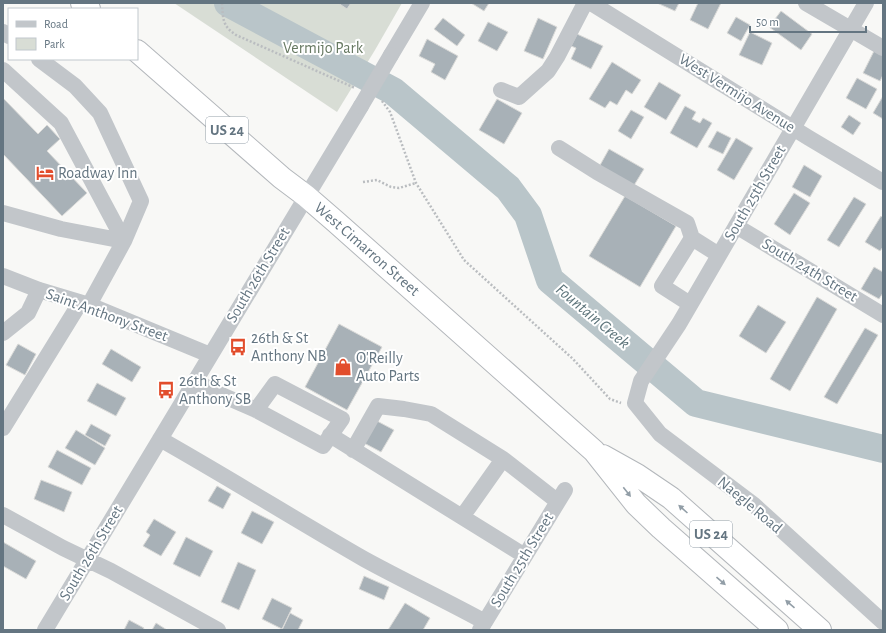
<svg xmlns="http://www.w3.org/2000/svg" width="886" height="633" font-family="'Alegreya Sans',sans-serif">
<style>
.green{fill:#d8ddd5}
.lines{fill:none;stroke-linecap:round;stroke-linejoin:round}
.river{stroke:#b9c5c9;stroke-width:28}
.building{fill:#a8b1b7;stroke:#dadad8}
.highway-casing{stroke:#b3b7bb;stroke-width:24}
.path{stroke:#babdc0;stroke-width:2.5;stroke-dasharray:2 2;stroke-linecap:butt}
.minor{stroke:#c2c6ca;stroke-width:16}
.highway{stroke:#fff;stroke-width:22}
.minor-bridge{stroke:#c2c6ca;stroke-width:16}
.oneway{fill:#929ea7}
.labels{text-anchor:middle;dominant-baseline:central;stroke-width:4;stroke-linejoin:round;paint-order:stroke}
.shield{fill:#fff;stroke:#929ea7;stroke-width:1}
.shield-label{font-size:15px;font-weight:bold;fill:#647581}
.park-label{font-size:16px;fill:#677962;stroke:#fff}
.street-label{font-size:16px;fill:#647581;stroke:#fff}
.poi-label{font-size:16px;fill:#647581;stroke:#fff;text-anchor:start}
.water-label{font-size:17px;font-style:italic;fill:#5e757b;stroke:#fff}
</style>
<rect width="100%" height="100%" fill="#f8f8f6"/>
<path class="green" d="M174,3H402L375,50L337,112Z"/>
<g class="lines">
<path class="river" d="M228,3L393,91L508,188L528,215L550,280L696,403L883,449"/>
</g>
<path class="building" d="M338,3H351L347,9Z
M471,3H489L484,11Z
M657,3H679L675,11Z
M698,3H721L708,29L690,20Z
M781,11L812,34L801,50L769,27Z
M736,17L750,25L741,41L727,33Z
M443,18L465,35L457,46L434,29Z
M538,18L557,27L543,59L524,51Z
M488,22L508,32L497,51L478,41Z
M750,32L772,43L762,65L739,55Z
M577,34L603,46L591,69L571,59L576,48L571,46Z
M427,39L458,56L445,80L431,72L435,64L419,56Z
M874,51L883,55V75L880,81L863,73Z
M612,62L641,80L632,94L626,90L617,105L610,101L605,108L589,99Z
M857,78L877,89L866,109L846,98Z
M659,82L681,95L666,120L644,107Z
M883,96V119L873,113Z
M3,98L38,134L47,125L60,139L47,151L87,193L62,216L3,154Z
M497,99L522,113L504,144L479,130Z
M685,106L696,112L692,119L700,123L703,118L712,123L697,148L670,133Z
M631,110L644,117L631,139L618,131Z
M849,115L861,123L853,135L841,127Z
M717,131L731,138L723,154L708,147Z
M736,138L753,148L734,180L717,170Z
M609,149L644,169L633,187L599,167Z
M804,165L822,176L810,197L792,187Z
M794,193L810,203L790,235L774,224Z
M625,196L676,226L640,287L589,256Z
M854,197L866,204L839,247L827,240Z
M881,216L883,218V247L880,251L865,242Z
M874,267L883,272V293L879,299L861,289Z
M817,297L837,309L790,391L770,379Z
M758,305L786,322L766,353L739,336Z
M339,324L382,347L347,410L305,387Z
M865,328L878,335L837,404L824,397Z
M18,344L36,354L25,375L6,365Z
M111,349L141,367L132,382L102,364Z
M97,383L126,398L116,416L87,401Z
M377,421L394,430L381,452L364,443Z
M91,424L111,435L105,446L85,435Z
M76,430L105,448L95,465L65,448Z
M57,450L91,468L82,485L48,467Z
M41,480L72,492L64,512L34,499Z
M217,486L231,494L223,509L208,501Z
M252,511L274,522L262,544L241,533Z
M154,519L176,532L161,556L143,546L150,535L146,532Z
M186,537L213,551L200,577L173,564Z
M3,542L36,561L26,579L3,566Z
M238,562L256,570L239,610L221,602Z
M364,576L389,587L384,600L359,589Z
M272,598L292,608L282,629L262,619Z
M405,603L430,618L423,630H388Z
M290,613L303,620L298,630H282Z
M129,620L144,628L143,630H124Z
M156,623L167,630H152Z"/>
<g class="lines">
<g class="highway-casing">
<path id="highway" d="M82,3L89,9
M137,51L282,178L306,196L336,222L594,451L636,504L661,528L777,630
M603,456L637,475L671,498L820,630"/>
</g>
<path class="path" d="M222,3C223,18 222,26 236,35L355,88
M382,101L390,112L416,183L464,260L573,359L610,399L621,403
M363,182L377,180L391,187L399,188L416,183"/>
<path class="minor" d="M591,3L809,138L883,182
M806,3L883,48
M866,3L679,324L641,381L635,403L660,434L754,505L883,622
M3,32L9,36
M391,55L422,3
M39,59L75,86L100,113L141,201L124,241L89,305
M3,70L61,123L124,241
M501,90L519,97L548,71L557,57L585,3
M559,148L597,172L687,223L692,238
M3,213L61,229L124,241
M736,226L883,315
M3,276L39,290L89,305L210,355
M690,304L662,286L692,238L719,255
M3,333L28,313L39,290
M195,381L217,393L256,410L323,446L342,419L275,384L256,410
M3,428L80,303
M330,435L525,556
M160,439C229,478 296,520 364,559C404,581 445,600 485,622
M353,450L378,406L404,409L431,414L503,459
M3,515L63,548L111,571L218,630
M462,517L503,459L557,501
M45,630L361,106
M480,630L565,490"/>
<use href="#highway" class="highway"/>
<path class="minor-bridge" d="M361,106L391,55"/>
</g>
<defs><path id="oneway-solid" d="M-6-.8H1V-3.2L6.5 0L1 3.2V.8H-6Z"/></defs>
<g class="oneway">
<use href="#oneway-solid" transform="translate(627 492) rotate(52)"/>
<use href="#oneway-solid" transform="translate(683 509) rotate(-138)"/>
<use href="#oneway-solid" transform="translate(721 581) rotate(41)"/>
<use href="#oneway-solid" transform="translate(790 604) rotate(-139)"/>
</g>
<defs>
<g id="hotel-bare" transform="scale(1.38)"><path d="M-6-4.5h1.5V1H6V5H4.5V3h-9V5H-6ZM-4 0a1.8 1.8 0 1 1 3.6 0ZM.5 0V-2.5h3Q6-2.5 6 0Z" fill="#e24d2c" stroke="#fff" stroke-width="2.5" paint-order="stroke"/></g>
<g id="bus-bare" transform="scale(1.38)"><path d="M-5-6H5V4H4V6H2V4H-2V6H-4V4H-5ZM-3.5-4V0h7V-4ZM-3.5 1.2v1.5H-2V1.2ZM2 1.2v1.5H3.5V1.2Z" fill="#e24d2c" stroke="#fff" stroke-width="2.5" paint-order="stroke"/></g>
<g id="shop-bare" transform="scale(1.38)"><path d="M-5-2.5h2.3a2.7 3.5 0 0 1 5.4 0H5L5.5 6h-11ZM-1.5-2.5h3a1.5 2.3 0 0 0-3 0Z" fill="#e24d2c" stroke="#fff" stroke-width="2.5" paint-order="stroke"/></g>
</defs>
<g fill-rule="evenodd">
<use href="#hotel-bare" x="45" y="173"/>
<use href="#bus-bare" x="238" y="347"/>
<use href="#shop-bare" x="343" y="367"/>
<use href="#bus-bare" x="166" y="390"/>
</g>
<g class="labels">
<g class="shield">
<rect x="206" y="117" width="42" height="26" rx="3"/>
<rect x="690" y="521" width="42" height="26" rx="3"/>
</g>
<g class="shield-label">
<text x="227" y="130">US 24</text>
<text x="711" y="534">US 24</text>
</g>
<g class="park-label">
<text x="323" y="48">Vermijo Park</text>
</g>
<g class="street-label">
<text transform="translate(737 93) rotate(32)">West Vermijo Avenue</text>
<text transform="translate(755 193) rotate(-60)">South 25th Street</text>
<text transform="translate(367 249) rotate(41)">West Cimarron Street</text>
<text transform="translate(810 270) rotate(31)">South 24th Street</text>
<text transform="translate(258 275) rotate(-59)">South 26th Street</text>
<text transform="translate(107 315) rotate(20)">Saint Anthony Street</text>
<text transform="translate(750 505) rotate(40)">Naegle Road</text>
<text transform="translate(91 553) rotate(-59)">South 26th Street</text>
<text transform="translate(522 560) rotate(-59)">South 25th Street</text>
</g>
<g class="poi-label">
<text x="58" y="173">Roadway Inn</text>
<text x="251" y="338">26th &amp; St<tspan x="251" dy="18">Anthony NB</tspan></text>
<text x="356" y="358">O'Reilly<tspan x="356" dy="18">Auto Parts</tspan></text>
<text x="179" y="381">26th &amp; St<tspan x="179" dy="18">Anthony SB</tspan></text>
</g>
<g class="water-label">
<text transform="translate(593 316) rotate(40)">Fountain Creek</text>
</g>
</g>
<rect width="886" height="633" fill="none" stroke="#647581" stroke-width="8"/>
<rect x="8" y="8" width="130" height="52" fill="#ffffff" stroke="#c1c8cd"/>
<rect x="16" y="21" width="20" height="6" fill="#c2c6ca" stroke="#c1c8cd"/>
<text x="44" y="28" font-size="12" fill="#647581">Road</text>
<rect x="16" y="38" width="20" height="12" fill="#d8ddd5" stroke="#c1c8cd"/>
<text x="44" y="48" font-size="12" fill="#647581">Park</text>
<path d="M750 26v6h116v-6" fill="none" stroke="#647581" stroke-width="2"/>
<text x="756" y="26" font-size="12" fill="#647581" stroke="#ffffff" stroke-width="3" paint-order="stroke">50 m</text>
</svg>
